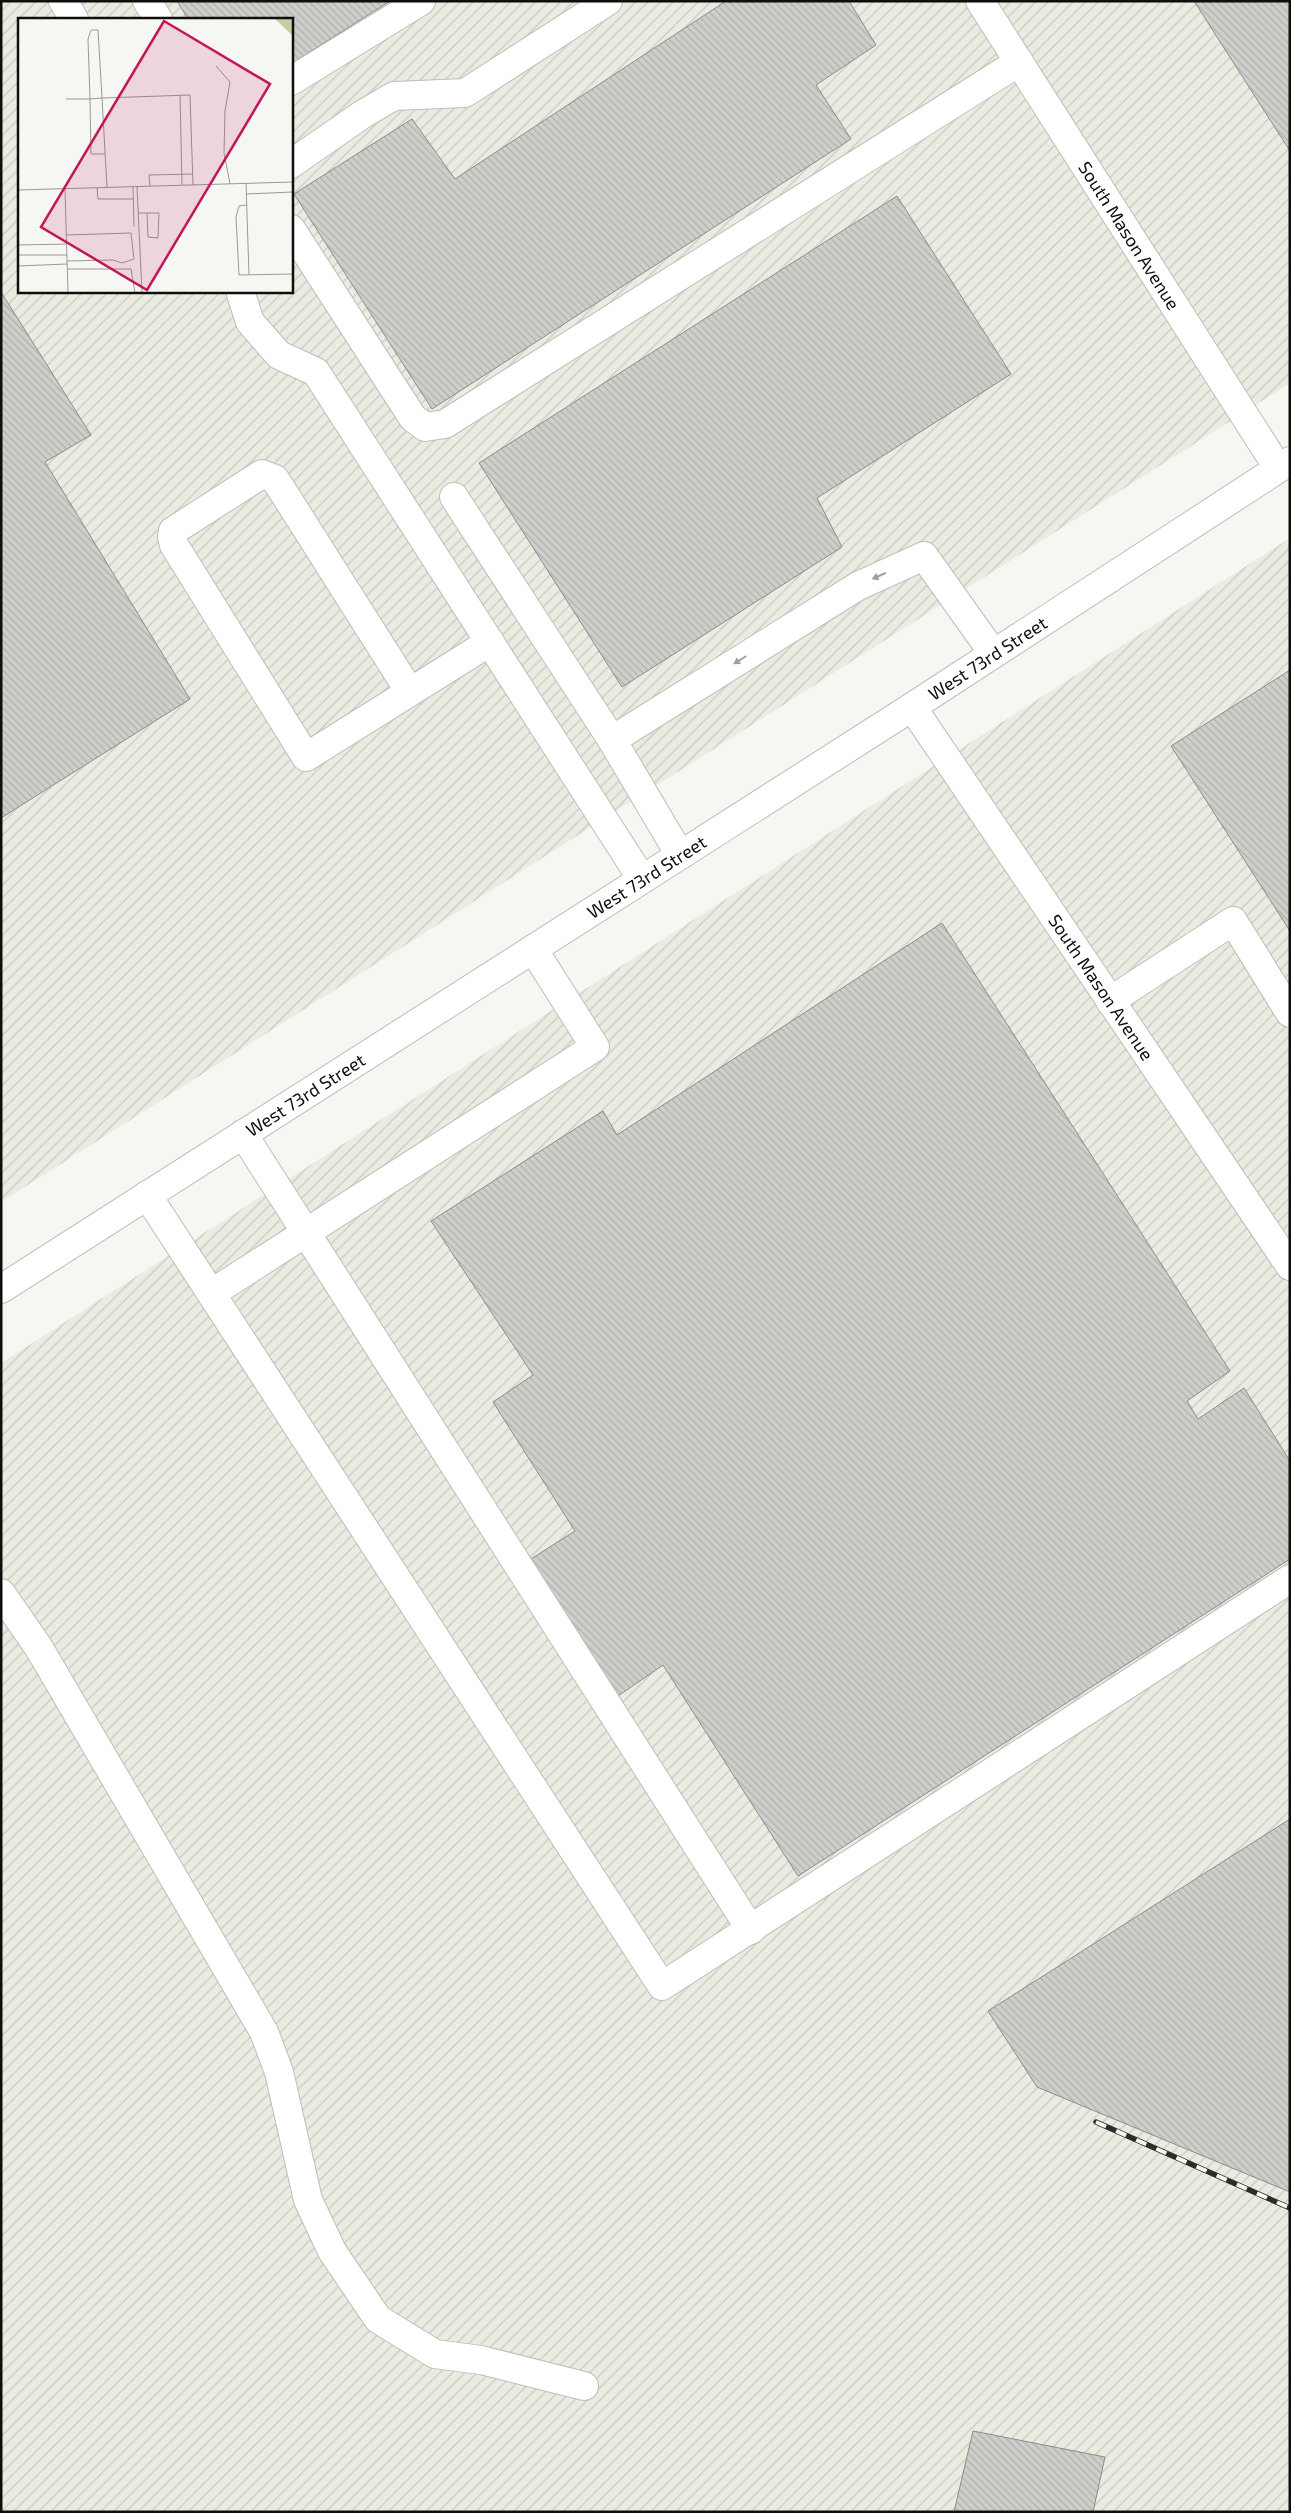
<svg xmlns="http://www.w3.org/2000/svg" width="1291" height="2513" font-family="'Exo 2',sans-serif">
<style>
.industrial{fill:url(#industrial-furrows);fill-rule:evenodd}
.building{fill:url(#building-back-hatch);stroke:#8b8b88}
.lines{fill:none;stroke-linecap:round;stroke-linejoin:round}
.minor-casing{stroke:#bdbeba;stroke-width:30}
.minor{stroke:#fff;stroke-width:28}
.rail-casing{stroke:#2c2c2b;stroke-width:5.5}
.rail{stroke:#f6f6f3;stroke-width:4;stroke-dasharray:11;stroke-linecap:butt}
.oneway{fill:#9f9f9e}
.labels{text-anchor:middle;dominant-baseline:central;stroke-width:4;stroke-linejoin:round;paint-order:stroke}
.street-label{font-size:18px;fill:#0e0e0d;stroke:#f6f6f3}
.inset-road{fill:none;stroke:#999997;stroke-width:1}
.view{fill:#c2185b;fill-opacity:0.15;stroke:#c2185b;stroke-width:2.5}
.inset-edge{fill:none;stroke:#0e0e0d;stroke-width:2.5}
</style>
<defs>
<pattern id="industrial-furrows" width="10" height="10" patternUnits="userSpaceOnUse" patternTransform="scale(1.25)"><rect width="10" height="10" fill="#ebece1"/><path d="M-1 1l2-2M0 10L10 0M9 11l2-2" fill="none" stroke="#c8c9c0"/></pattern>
<pattern id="building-back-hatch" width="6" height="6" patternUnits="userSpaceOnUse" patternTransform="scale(1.25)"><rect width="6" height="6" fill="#cececb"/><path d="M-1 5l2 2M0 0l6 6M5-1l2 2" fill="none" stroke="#b0b0ad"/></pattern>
</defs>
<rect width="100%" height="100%" fill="#f6f6f3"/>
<path class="industrial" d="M1,1H1290V383L1,1202ZM19,19H291V291H19Z
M1290,538V2512H1V1363Z"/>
<path class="building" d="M177,1H390L291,64V19H188Z
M726,1H849L876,45L816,85L851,139L432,409L294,194L412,119L455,179Z
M1194,1H1290V151Z
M897,196L1011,374L817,498L842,547L622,687L479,463Z
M1,292L91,435L45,462L190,699L1,818Z
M1290,670V931L1171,746Z
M942,923L1230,1371L1187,1401L1198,1419L1244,1388L1290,1461V1559L798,1876L663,1665L618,1696L531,1559L575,1531L493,1402L533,1375L431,1221L603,1111L617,1135Z
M1290,1819V2192L1037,2087L988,2011Z
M973,2431L1105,2457L1093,2512H954Z"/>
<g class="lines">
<g class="minor-casing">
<g id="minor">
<path d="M63,1L74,19"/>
<path d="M147,1L158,19"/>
<path id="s1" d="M980,1L1278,468"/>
<path d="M291,81L421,1"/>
<path d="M291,164L363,114L394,96L465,93L608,1"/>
<path d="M291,229L413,418L425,427L445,424L1019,62"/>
<path d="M240,291L250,322L279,355L316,372L642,879"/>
<path d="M454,497L612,740L680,855"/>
<path d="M410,692L275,479L262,474L173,531L172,537L174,545L306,757L490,642"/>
<path id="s2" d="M912,707L1290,1266"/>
<path d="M612,740L858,586L924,556L993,653"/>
<path d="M1110,1001L1233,921L1290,1013"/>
<path d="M243,1134L751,1930"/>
<path d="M147,1195L662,1986L1290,1579"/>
<path id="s3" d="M1,1289L912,707L1290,461"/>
<path d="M212,1293L595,1047L533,949"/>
<path d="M1,1593L39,1648L264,2032L279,2072L308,2200L332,2251L378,2319L435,2354L481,2360L584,2386"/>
</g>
</g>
<use href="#minor" class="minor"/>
<g class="rail-casing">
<path id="rail" d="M1096,2122L1290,2208"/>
</g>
<use href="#rail" class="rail"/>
</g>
<defs><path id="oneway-solid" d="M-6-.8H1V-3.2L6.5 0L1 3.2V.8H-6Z" transform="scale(1.25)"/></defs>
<g class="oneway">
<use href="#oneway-solid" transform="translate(879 576) rotate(156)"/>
<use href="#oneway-solid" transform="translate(740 660) rotate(148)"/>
</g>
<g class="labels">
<g class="street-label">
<text stroke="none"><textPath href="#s1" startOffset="278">South Mason Avenue</textPath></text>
<text stroke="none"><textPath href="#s3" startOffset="1171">West 73rd Street</textPath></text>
<text stroke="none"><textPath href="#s3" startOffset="766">West 73rd Street</textPath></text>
<text stroke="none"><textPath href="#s2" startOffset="338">South Mason Avenue</textPath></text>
<text stroke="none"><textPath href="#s3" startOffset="361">West 73rd Street</textPath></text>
</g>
</g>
<g transform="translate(18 18)">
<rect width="275" height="275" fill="#f6f6f3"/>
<path d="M256,0H275V18Z" fill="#c8cc9f"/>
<path class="inset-road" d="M198,48L212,64L207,93L206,135L212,166M162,77L164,167M48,81H72L73,136H87M228,165L231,257M132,168L131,157L175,156M89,169L84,80L80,12H73L70,21L72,81L84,80L172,77L175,167M115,169L116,209M119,169L124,275M79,170L80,181H115M47,171L50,275M0,172L275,164M228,176L275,174M229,187L221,188L218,199L221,257L275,256M120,195H141L140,220L130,219L129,195M48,217L113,215L116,241L104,245L95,242L49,243M0,227L49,226M0,237H49M0,248L49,246M49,251H113L117,275"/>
<path class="view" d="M146,3L252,66L129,272L23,209Z"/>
<rect width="275" height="275" class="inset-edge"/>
</g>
<rect width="1291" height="2513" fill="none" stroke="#0e0e0d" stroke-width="5"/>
</svg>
